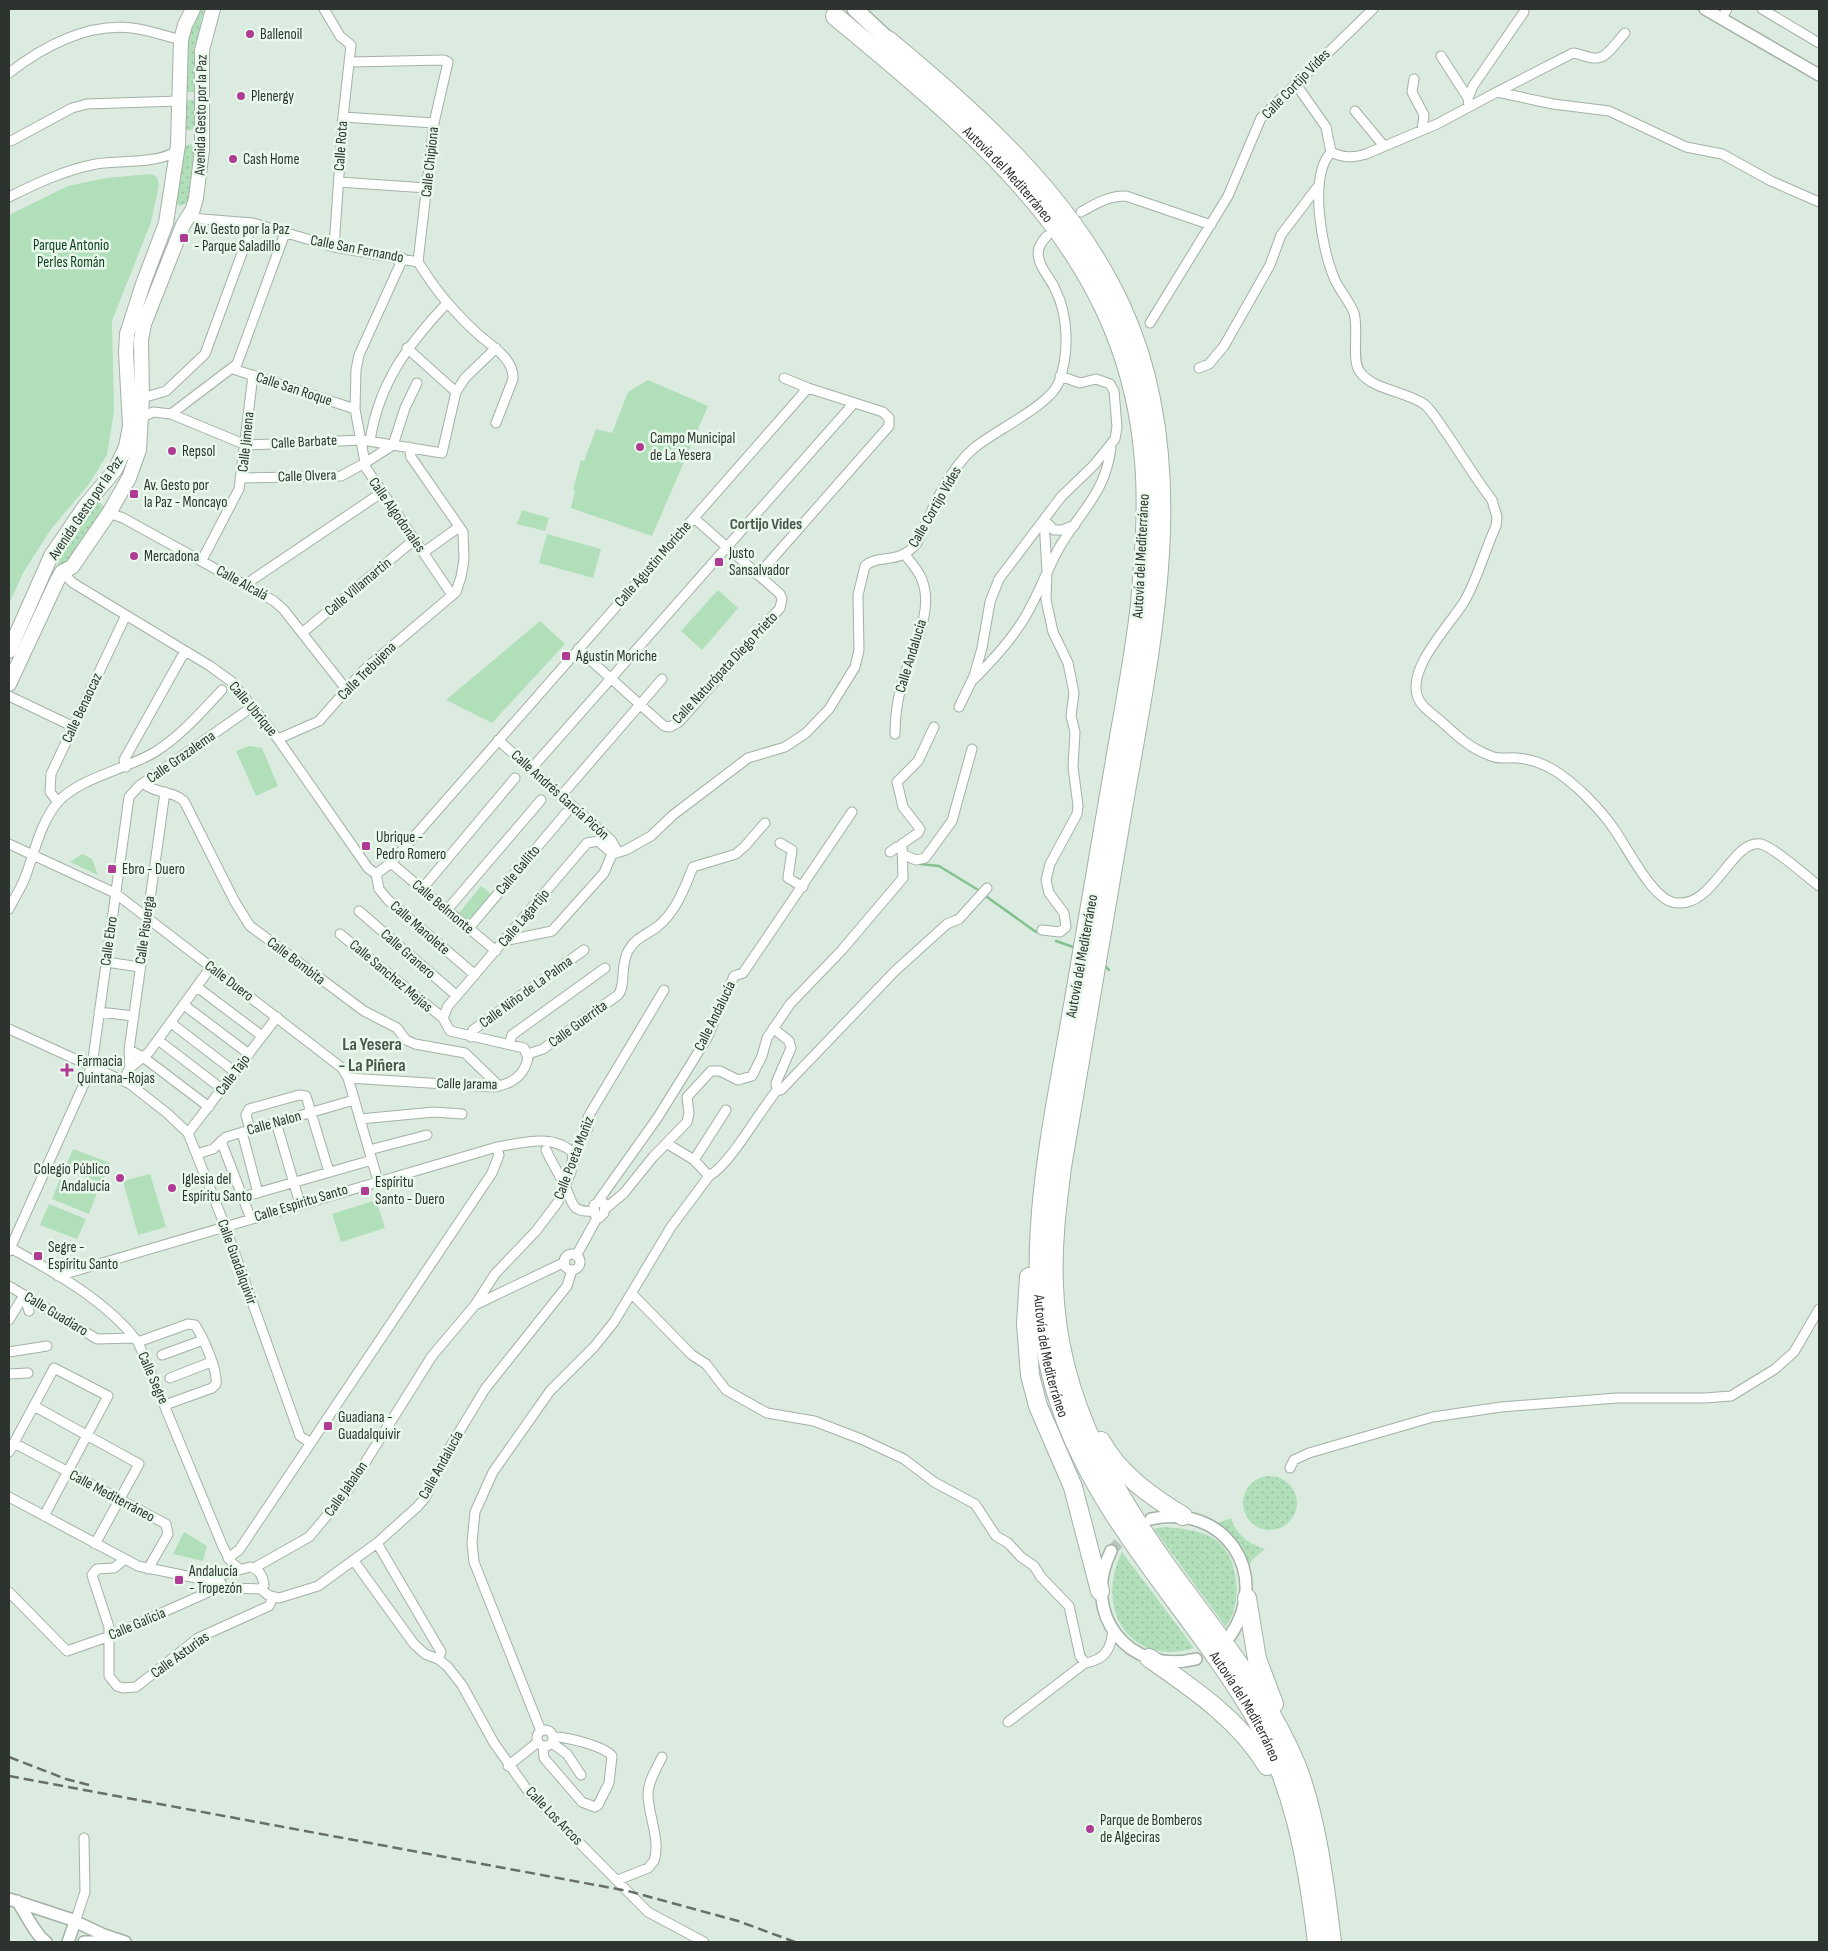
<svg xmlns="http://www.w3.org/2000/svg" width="1828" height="1951" font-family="'Sofia Sans Condensed',sans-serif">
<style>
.grass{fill:url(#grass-dots)}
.green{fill:#b0dfba}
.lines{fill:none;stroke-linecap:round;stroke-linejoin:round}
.stream{stroke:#82c291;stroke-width:2.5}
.tertiary-tunnel{stroke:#b9c6bc;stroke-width:11;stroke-dasharray:11 5.5;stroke-linecap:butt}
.minor-casing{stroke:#a3b1a6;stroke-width:11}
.tertiary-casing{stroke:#a3b1a6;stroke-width:14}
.secondary-casing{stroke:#a3b1a6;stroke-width:16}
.trunk-casing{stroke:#a3b1a6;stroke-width:18}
.motorway-casing{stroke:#a3b1a6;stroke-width:20}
.minor{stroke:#fff;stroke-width:9}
.tertiary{stroke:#fff;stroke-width:11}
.secondary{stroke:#fff;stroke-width:14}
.trunk{stroke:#fff;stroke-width:15}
.motorway{stroke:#fff;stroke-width:18}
.rail{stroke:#666f68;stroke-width:2.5;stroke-dasharray:10 5;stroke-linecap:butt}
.poi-dot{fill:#af3b94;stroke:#e9f9ec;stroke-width:2}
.labels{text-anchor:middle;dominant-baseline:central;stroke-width:5;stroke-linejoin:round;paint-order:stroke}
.poi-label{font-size:15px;fill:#2d332e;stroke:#e9f9ec;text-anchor:start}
.street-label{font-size:15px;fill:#2d332e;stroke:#e9f9ec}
.park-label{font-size:15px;fill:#114121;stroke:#e9f9ec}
.neighbourhood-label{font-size:16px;font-weight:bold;fill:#4a564c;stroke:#e9f9ec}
.quarter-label{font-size:18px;font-weight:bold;fill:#4a564c;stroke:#e9f9ec}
</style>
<defs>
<pattern id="grass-dots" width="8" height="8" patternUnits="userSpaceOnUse" patternTransform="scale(1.25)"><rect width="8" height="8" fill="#b0dfba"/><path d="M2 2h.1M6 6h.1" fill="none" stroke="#98c0a0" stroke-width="1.8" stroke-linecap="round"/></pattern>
</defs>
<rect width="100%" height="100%" fill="#dcebdf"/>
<path class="grass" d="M197,9H204L197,40L196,92H184L186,44Z
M184,100H196V130H183Z
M191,144L196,152L189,202L179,206L175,202L184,146Z
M160,254L165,256L143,310L137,436L126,472L121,470L135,320Z
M100,502L105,508L67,565H58L56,559L94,504Z
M1243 1503a27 27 0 1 1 54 0a27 27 0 1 1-54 0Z
M1231,1518C1236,1535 1249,1544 1265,1549L1252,1560L1248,1568L1236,1542L1216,1524Z
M1163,1527C1180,1528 1198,1530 1213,1538C1234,1549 1241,1587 1234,1609C1233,1615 1229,1621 1226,1627L1154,1529Z
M1122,1552L1194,1648C1129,1668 1094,1607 1122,1552Z"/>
<path class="green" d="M151,174L157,177L159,185L151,222L112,321L114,411L107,455L89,484L51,529L23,573L9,604V215L68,186L106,178Z
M648,380L708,406L652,536L571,508L575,491L573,490L581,460L584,461L596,429L612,433L628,392Z
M522,510L549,518L545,531L517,524Z
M547,534L601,549L593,578L539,563Z
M718,590L738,608L702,650L681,631Z
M540,621L565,644L492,723L446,700Z
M249,746L262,748L278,786L256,796L236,751Z
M82,854L92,859L98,875L70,862Z
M481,886L491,894L470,919L467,920L459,913Z
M73,1149L110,1163L102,1184L65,1169Z
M150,1174L166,1227L138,1235L123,1181Z
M60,1179L97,1193L89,1214L52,1199Z
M376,1200L385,1228L341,1242L332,1214Z
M49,1204L86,1219L77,1239L40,1225Z
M184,1532L207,1546L203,1561L173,1554Z"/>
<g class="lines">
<path class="stream" d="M920,864L939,866L980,891
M987,897L1036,932
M1056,941L1076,948
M1104,965L1109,970"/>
<path class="tertiary-tunnel" d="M1111,1551L1132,1529"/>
<g class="minor-casing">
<path id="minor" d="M324,9L340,36L351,45L343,117L334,247
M1762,9L1819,43
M1722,18L1727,9
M1441,56L1468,98
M350,62L444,60L448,62L434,123L418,262
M9,73C44,46 87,23 132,28C149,30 165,36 181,40
M1414,79L1412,92L1424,115L1422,130
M1295,83L1326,127L1331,152C1343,158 1353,158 1366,154L1437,124L1497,92L1553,104L1609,111L1686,147L1722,154L1771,181L1819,202
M1497,92L1573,53C1580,54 1591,59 1597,58C1607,58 1618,40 1625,33
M1469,106L1468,98L1473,86L1524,12
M1355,111L1384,146
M343,117L434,123
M11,141L72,108L87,104L179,101
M1331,152C1308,177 1322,251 1335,280C1340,291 1350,302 1354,313C1359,331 1351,361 1360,372C1373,390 1405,391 1424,404C1433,411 1440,425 1447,434C1462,456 1476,479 1492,500L1497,517L1496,526C1485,550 1477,580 1464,602C1449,626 1406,669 1418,698C1422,708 1434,715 1442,722C1457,736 1471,749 1491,756C1500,760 1508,757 1517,758C1545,760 1565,776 1585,795C1595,805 1606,817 1614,829C1627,847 1651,896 1672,902C1713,913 1731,838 1761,844C1774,847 1807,877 1819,886
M339,182L427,188
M9,197C37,183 65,170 96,164C121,160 155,164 175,152
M1081,212C1097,203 1108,196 1126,196L1211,225
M187,215L202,219L253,223L334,247L418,262C427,276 436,290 447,302C457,314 468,325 479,335C493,347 514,359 513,379L496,423
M403,258L359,355L356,370L355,409L366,468L452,595
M1150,323L1228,196L1261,118L1373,9
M407,348L456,392
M1199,368L1209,364L1224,346L1270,265L1281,235L1319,185
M233,369L355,409
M142,398L166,391L205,354L253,223
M171,414L237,364L285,233
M141,418L153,412L171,414L246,445L362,440L442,453L456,392L465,378L496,348
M370,441C379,382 408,345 447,303
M242,478L341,476L365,463L393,445L405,408L417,383
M109,513L123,518L274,601L284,610L346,689
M424,552L459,527
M202,560L239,489L253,375
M62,572L73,583L210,666L232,682L278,739L368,868L376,874
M758,575L889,426V418L883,412L808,388L784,378
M248,585L252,580L381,493
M302,633L414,540
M578,649L664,726L670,727L679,722L780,608L782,599L780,594L694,518
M974,679C994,659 1016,635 1029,610C1040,590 1048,568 1059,548C1081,510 1105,494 1111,448
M9,696L74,727
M959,707L974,676L982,648L990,602L999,579L1061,497L1094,465L1115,439L1117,427L1114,391L1110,384L1096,379L1080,383L1060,376
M895,734C895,716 897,701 902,684C910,653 935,613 922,580C919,571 911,562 905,555
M278,739L319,721L363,671L456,592L461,577L464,560L463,532L411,457L409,447
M498,740L611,840L615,847L604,873L552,931L504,941
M126,767L124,760L185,651
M531,769L854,403
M143,783C155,794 172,790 184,801L235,902L250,926L364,1011L397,1028L406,1040L415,1044L465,1053L499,1086
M561,796L662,679
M58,802L50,792L51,774L126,615
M780,843L792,850L788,878L803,887
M9,844L115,893L342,1068L348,1078L378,1181
M890,852L897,847L902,846
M613,854L626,850L651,836L673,815L748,758L785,747L806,733L829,709L855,667L859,650L858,595L865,566C880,553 898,566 917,543C930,514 948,470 973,449C993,431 1050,406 1059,382C1069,354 1069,316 1055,289C1051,279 1041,270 1039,259C1036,250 1040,243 1047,236
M904,855L916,860L925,858L952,821L972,749
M391,863L496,951
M376,874L391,863L808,388
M376,874L379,889L388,900L475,975
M422,889L515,778
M9,909C14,898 22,887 26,875C35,851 40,823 58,802C79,778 127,769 155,752C181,736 202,711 222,690
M447,910L541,800
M359,911L457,996
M469,928L566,813
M1042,930L1060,932L1066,927L1064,913L1049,893L1046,880L1050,864L1077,814L1078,806L1073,767L1075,732L1071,716L1074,693L1068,663L1053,632L1046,600L1047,571L1044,520L1054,530H1062L1075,525
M340,934L443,1018
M106,962L140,967
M197,987L262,1036
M184,1005L249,1054
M99,1012L134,1016
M443,1018L448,1006L587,843L598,841L613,854
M171,1023L235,1072
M773,1028L789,1041L791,1048L776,1083L777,1088L781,1090L895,971L947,924L959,919L987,888
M9,1029L130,1084L168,1114L188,1133L225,1226L300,1436L311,1443
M471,1037L473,1030L584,950
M158,1040L222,1089
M509,1044L512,1035L605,968
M129,1050L143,1057L209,1107
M528,1054L543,1049L618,995C626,986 620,966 628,951C635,938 646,935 657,927C676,912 684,889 693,867L736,854L745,846L765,823
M130,1068L129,1050L165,792
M348,1078L494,1087C512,1084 524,1076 528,1058L524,1048L450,1031L443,1018
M123,1080L130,1068L149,1052L211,967
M360,1119L434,1112L462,1114
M276,1122L300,1204
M250,1130L246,1115L249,1109L299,1095L306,1096L329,1172
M242,1132L258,1193
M188,1133L277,1017
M221,1141L251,1219
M666,1143L694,1160L709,1176
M369,1150L427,1135
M546,1150C552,1163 559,1174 565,1186C573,1202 570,1213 594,1211
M197,1154L213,1149L226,1137L354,1100
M694,1160L726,1110
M243,1197L372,1160
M599,1200L658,1117L707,1038L734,976L743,973L852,812
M601,1201L605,1204L604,1213L599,1218L595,1215L594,1205Z
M605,1209L624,1193L653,1157L687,1122L689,1113L687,1097L711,1071H720L738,1080L752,1076L762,1056L767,1038L790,1004L841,951L903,878L902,844L918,833L920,829L903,807L897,782L918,761L934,727
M9,1247C55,1273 105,1299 138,1342L223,1547L231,1562L240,1569
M9,1251L92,1066L129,797L139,786L252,707
M564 1262a8 8 0 1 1 16 0a8 8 0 1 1-16 0Z
M576,1256L597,1218
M58,1276L497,1147C522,1143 553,1133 573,1153
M9,1286L97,1339L134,1338
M632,1294L692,1355L706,1364L726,1390L767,1413L814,1421L861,1439L904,1459L934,1482L975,1504L996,1536L1008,1543L1021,1557L1034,1566L1041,1577L1069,1606L1080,1656L1085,1663
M24,1295L29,1311
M475,1305L565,1262
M9,1320L24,1295
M138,1342L188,1324L195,1325C203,1337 218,1370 216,1384L212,1388L165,1405
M9,1352L47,1346
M162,1355L203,1340
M9,1374L28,1373
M170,1378L211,1362
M34,1406L139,1464L95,1544
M14,1443L166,1524L168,1534L148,1569
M9,1452L54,1368L108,1396L44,1516
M1290,1468L1294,1460L1309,1453L1433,1417L1501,1407L1617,1398H1704L1731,1396L1775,1369L1794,1352L1819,1309
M9,1497L138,1566L221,1583
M377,1543L441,1652L438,1659
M228,1558L239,1550L492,1173L499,1155L497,1147
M124,1560L114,1568L97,1569L92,1575L109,1627V1676L117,1686L123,1688L136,1687L198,1638L269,1606L273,1597
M354,1561L414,1644L425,1654L438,1659L447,1666L462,1685L494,1743L528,1791L648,1912L704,1942
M254,1568L309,1537L346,1493L432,1356L475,1305L495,1274L536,1231L558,1202L571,1172L573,1153L588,1128V1117L664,990
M210,1578L250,1567C259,1569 263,1576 264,1585L261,1589
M220,1582L222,1587L227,1588L261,1589
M261,1589L268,1595L279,1598L318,1586L377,1543L417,1507L425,1498L450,1447L485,1389L567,1286L572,1270
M9,1592L67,1651L110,1636L222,1586
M1008,1722L1085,1663C1105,1660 1111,1649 1113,1630
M537 1738a8 8 0 1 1 16 0a8 8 0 1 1-16 0Z
M541,1731L474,1562L472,1543L475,1512L493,1472L550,1391L594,1347L614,1322L671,1227L709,1176C730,1165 760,1110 778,1089
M552,1743L567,1754L581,1775
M543,1746L544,1758L582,1802L595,1807L598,1805L609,1783L612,1756C604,1746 567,1737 554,1737
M508,1766L538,1742
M618,1880L648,1868L654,1861C661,1839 648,1816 648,1794C648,1781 657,1768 662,1757
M75,1922L85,1892L84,1838"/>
</g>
<g class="tertiary-casing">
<path id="tertiary" d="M1705,9L1819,75
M1151,1519C1224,1502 1273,1574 1230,1636
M1111,1551C1080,1613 1128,1676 1196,1659
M9,1899L70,1919L104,1935L125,1942
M17,1901C25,1912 36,1936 46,1942
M68,1942L75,1922
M84,1942H108"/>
</g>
<g class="secondary-casing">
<path id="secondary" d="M9,651L51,556L85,506L115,470L126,447L130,426L126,352L127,334L143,284L166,223L178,145L181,40L185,25L193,9
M9,684L57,581L62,572L72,567L109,513L129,478L139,450L142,398L141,340L144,324L183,225L193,209L196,198L202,150V50L213,9"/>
</g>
<g class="trunk-casing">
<path id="trunk" d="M855,9L888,40"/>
</g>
<g class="motorway-casing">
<g id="motorway">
<path id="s1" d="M835,16C983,140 1128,252 1144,461C1148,508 1144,556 1140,604C1134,658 1123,712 1114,766C1100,847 1086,929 1072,1011C1050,1139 1016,1278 1060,1405C1099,1521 1190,1608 1252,1712C1294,1784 1307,1860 1317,1942"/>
<path d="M888,40C979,116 1072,198 1122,308C1196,470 1148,658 1120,826C1101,940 1082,1054 1062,1167C1057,1207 1052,1246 1054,1286C1058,1405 1117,1500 1186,1592C1226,1646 1270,1701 1296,1764C1317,1817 1325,1885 1332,1942"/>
<path d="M1029,1277L1026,1324L1030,1375L1038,1406L1073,1487L1100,1591"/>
<path d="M1101,1441C1119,1474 1152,1497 1183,1516"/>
<path d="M1247,1598L1257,1659L1274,1704"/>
<path d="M1149,1658C1192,1688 1240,1720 1267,1766"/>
</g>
</g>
<use href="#minor" class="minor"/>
<use href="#tertiary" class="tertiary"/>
<use href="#secondary" class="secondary"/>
<use href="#trunk" class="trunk"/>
<use href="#motorway" class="motorway"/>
<path class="rail" d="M9,1757L66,1779L89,1785
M9,1776L628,1891L738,1921L795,1942"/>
</g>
<g class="poi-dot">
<circle cx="250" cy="34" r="5"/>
<circle cx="241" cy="96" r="5"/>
<circle cx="233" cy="159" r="5"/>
<rect x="179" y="233" width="10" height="10" rx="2.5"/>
<circle cx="640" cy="447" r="5"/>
<circle cx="172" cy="451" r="5"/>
<rect x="129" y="489" width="10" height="10" rx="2.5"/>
<circle cx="134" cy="556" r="5"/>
<rect x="714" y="557" width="10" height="10" rx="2.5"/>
<rect x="561" y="651" width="10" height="10" rx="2.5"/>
<rect x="361" y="841" width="10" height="10" rx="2.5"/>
<rect x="107" y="864" width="10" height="10" rx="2.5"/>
<path d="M64.5 1062.5h5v5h5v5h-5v5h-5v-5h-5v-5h5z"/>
<circle cx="120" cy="1178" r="5"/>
<circle cx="172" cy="1188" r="5"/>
<rect x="360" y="1186" width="10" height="10" rx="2.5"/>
<rect x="33" y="1251" width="10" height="10" rx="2.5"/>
<rect x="323" y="1421" width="10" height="10" rx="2.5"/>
<rect x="174" y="1575" width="10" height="10" rx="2.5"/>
<circle cx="1090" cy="1829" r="5"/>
</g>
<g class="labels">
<g class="poi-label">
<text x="260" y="34">Ballenoil</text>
<text x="251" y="96">Plenergy</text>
<text x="243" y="159">Cash Home</text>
<text x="194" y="229">Av. Gesto por la Paz<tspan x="194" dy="17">- Parque Saladillo</tspan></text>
<text x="650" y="438">Campo Municipal<tspan x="650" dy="17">de La Yesera</tspan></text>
<text x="182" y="451">Repsol</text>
<text x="144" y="485">Av. Gesto por<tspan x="144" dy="17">la Paz - Moncayo</tspan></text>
<text x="729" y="553">Justo<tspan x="729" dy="17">Sansalvador</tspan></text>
<text x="144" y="556">Mercadona</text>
<text x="576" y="656">Agustín Moriche</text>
<text x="376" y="837">Ubrique -<tspan x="376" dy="17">Pedro Romero</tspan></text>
<text x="122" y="869">Ebro - Duero</text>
<text x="77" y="1061">Farmacia<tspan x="77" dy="17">Quintana-Rojas</tspan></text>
<text x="110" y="1169" text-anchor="end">Colegio Público<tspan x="110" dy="17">Andalucía</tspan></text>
<text x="182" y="1179">Iglesia del<tspan x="182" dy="17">Espíritu Santo</tspan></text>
<text x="375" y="1182">Espíritu<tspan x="375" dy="17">Santo - Duero</tspan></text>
<text x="48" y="1247">Segre -<tspan x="48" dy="17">Espíritu Santo</tspan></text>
<text x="338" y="1417">Guadiana -<tspan x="338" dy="17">Guadalquivir</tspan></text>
<text x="189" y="1571">Andalucía<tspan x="189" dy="17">- Tropezón</tspan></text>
<text x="1100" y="1820">Parque de Bomberos<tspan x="1100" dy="17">de Algeciras</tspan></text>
</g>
<g class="street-label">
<text transform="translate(1296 84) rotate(-46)">Calle Cortijo Vides</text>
<text transform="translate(201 115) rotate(-89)">Avenida Gesto por la Paz</text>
<text transform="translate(341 146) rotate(-86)">Calle Rota</text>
<text transform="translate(430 162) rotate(-84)">Calle Chipiona</text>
<text stroke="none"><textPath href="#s1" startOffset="235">Autovía del Mediterráneo</textPath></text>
<text transform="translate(357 249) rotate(11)">Calle San Fernando</text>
<text transform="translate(294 389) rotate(18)">Calle San Roque</text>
<text transform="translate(246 442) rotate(-84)">Calle Jimena</text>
<text transform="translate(304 442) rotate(-3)">Calle Barbate</text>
<text transform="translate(307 476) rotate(-2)">Calle Olvera</text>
<text transform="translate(935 507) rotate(-60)">Calle Cortijo Vides</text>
<text transform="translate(86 508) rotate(-56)">Avenida Gesto por la Paz</text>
<text transform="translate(397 515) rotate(55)">Calle Algodonales</text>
<text transform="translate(1141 556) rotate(-87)">Autovía del Mediterráneo</text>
<text transform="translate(653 564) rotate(-49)">Calle Agustin Moriche</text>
<text transform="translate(242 583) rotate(29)">Calle Alcalá</text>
<text transform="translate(358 587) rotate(-40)">Calle Villamartin</text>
<text transform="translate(911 656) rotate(-73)">Calle Andalucía</text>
<text transform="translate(725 668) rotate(-47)">Calle Naturópata Diego Prieto</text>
<text transform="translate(367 671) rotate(-45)">Calle Trebujena</text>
<text transform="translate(82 708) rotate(-65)">Calle Benaocaz</text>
<text transform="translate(253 709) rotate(50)">Calle Ubrique</text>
<text transform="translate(181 757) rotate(-35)">Calle Grazalema</text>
<text transform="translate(560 795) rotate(42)">Calle Andrés García Picón</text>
<text transform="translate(518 870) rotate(-50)">Calle Gallito</text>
<text transform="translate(443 907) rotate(40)">Calle Belmonte</text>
<text transform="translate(524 918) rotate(-50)">Calle Lagartijo</text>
<text transform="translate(420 928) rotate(41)">Calle Manolete</text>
<text transform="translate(145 930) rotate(-82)">Calle Pisuerga</text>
<text transform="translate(109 941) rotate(-82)">Calle Ebro</text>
<text transform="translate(408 954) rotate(41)">Calle Granero</text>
<text transform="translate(1082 956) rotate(-80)">Autovía del Mediterráneo</text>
<text transform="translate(296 961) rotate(37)">Calle Bombita</text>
<text transform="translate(391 976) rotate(40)">Calle Sanchez Mejias</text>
<text transform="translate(229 981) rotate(37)">Calle Duero</text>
<text transform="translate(526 992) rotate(-36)">Calle Niño de La Palma</text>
<text transform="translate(715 1016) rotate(-64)">Calle Andalucía</text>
<text transform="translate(578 1024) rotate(-36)">Calle Guerrita</text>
<text transform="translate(233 1075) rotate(-53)">Calle Tajo</text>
<text transform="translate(467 1084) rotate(1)">Calle Jarama</text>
<text transform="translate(274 1123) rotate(-16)">Calle Nalon</text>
<text transform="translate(574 1158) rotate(-69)">Calle Poeta Moñiz</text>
<text transform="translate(301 1203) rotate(-17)">Calle Espiritu Santo</text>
<text transform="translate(237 1262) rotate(70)">Calle Guadalquivir</text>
<text transform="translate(56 1314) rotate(31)">Calle Guadiaro</text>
<text stroke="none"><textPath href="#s1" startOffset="1464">Autovía del Mediterráneo</textPath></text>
<text transform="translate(153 1378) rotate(66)">Calle Segre</text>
<text transform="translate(441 1465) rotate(-61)">Calle Andalucía</text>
<text transform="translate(346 1489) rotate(-55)">Calle Jabalon</text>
<text transform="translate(112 1496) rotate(28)">Calle Mediterráneo</text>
<text transform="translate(137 1624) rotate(-23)">Calle Galicia</text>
<text transform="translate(180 1655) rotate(-36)">Calle Asturias</text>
<text stroke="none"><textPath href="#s1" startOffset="1869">Autovía del Mediterráneo</textPath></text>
<text transform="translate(554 1816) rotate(46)">Calle Los Arcos</text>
</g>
<g class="park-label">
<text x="71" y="245">Parque Antonio<tspan x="71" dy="17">Perles Román</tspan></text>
</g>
<g class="neighbourhood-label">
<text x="766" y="524">Cortijo Vides</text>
</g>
<g class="quarter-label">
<text x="372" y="1044">La Yesera<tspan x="372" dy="21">- La Piñera</tspan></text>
</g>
</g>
<rect width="1828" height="1951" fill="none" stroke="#2d332e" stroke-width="20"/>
</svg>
